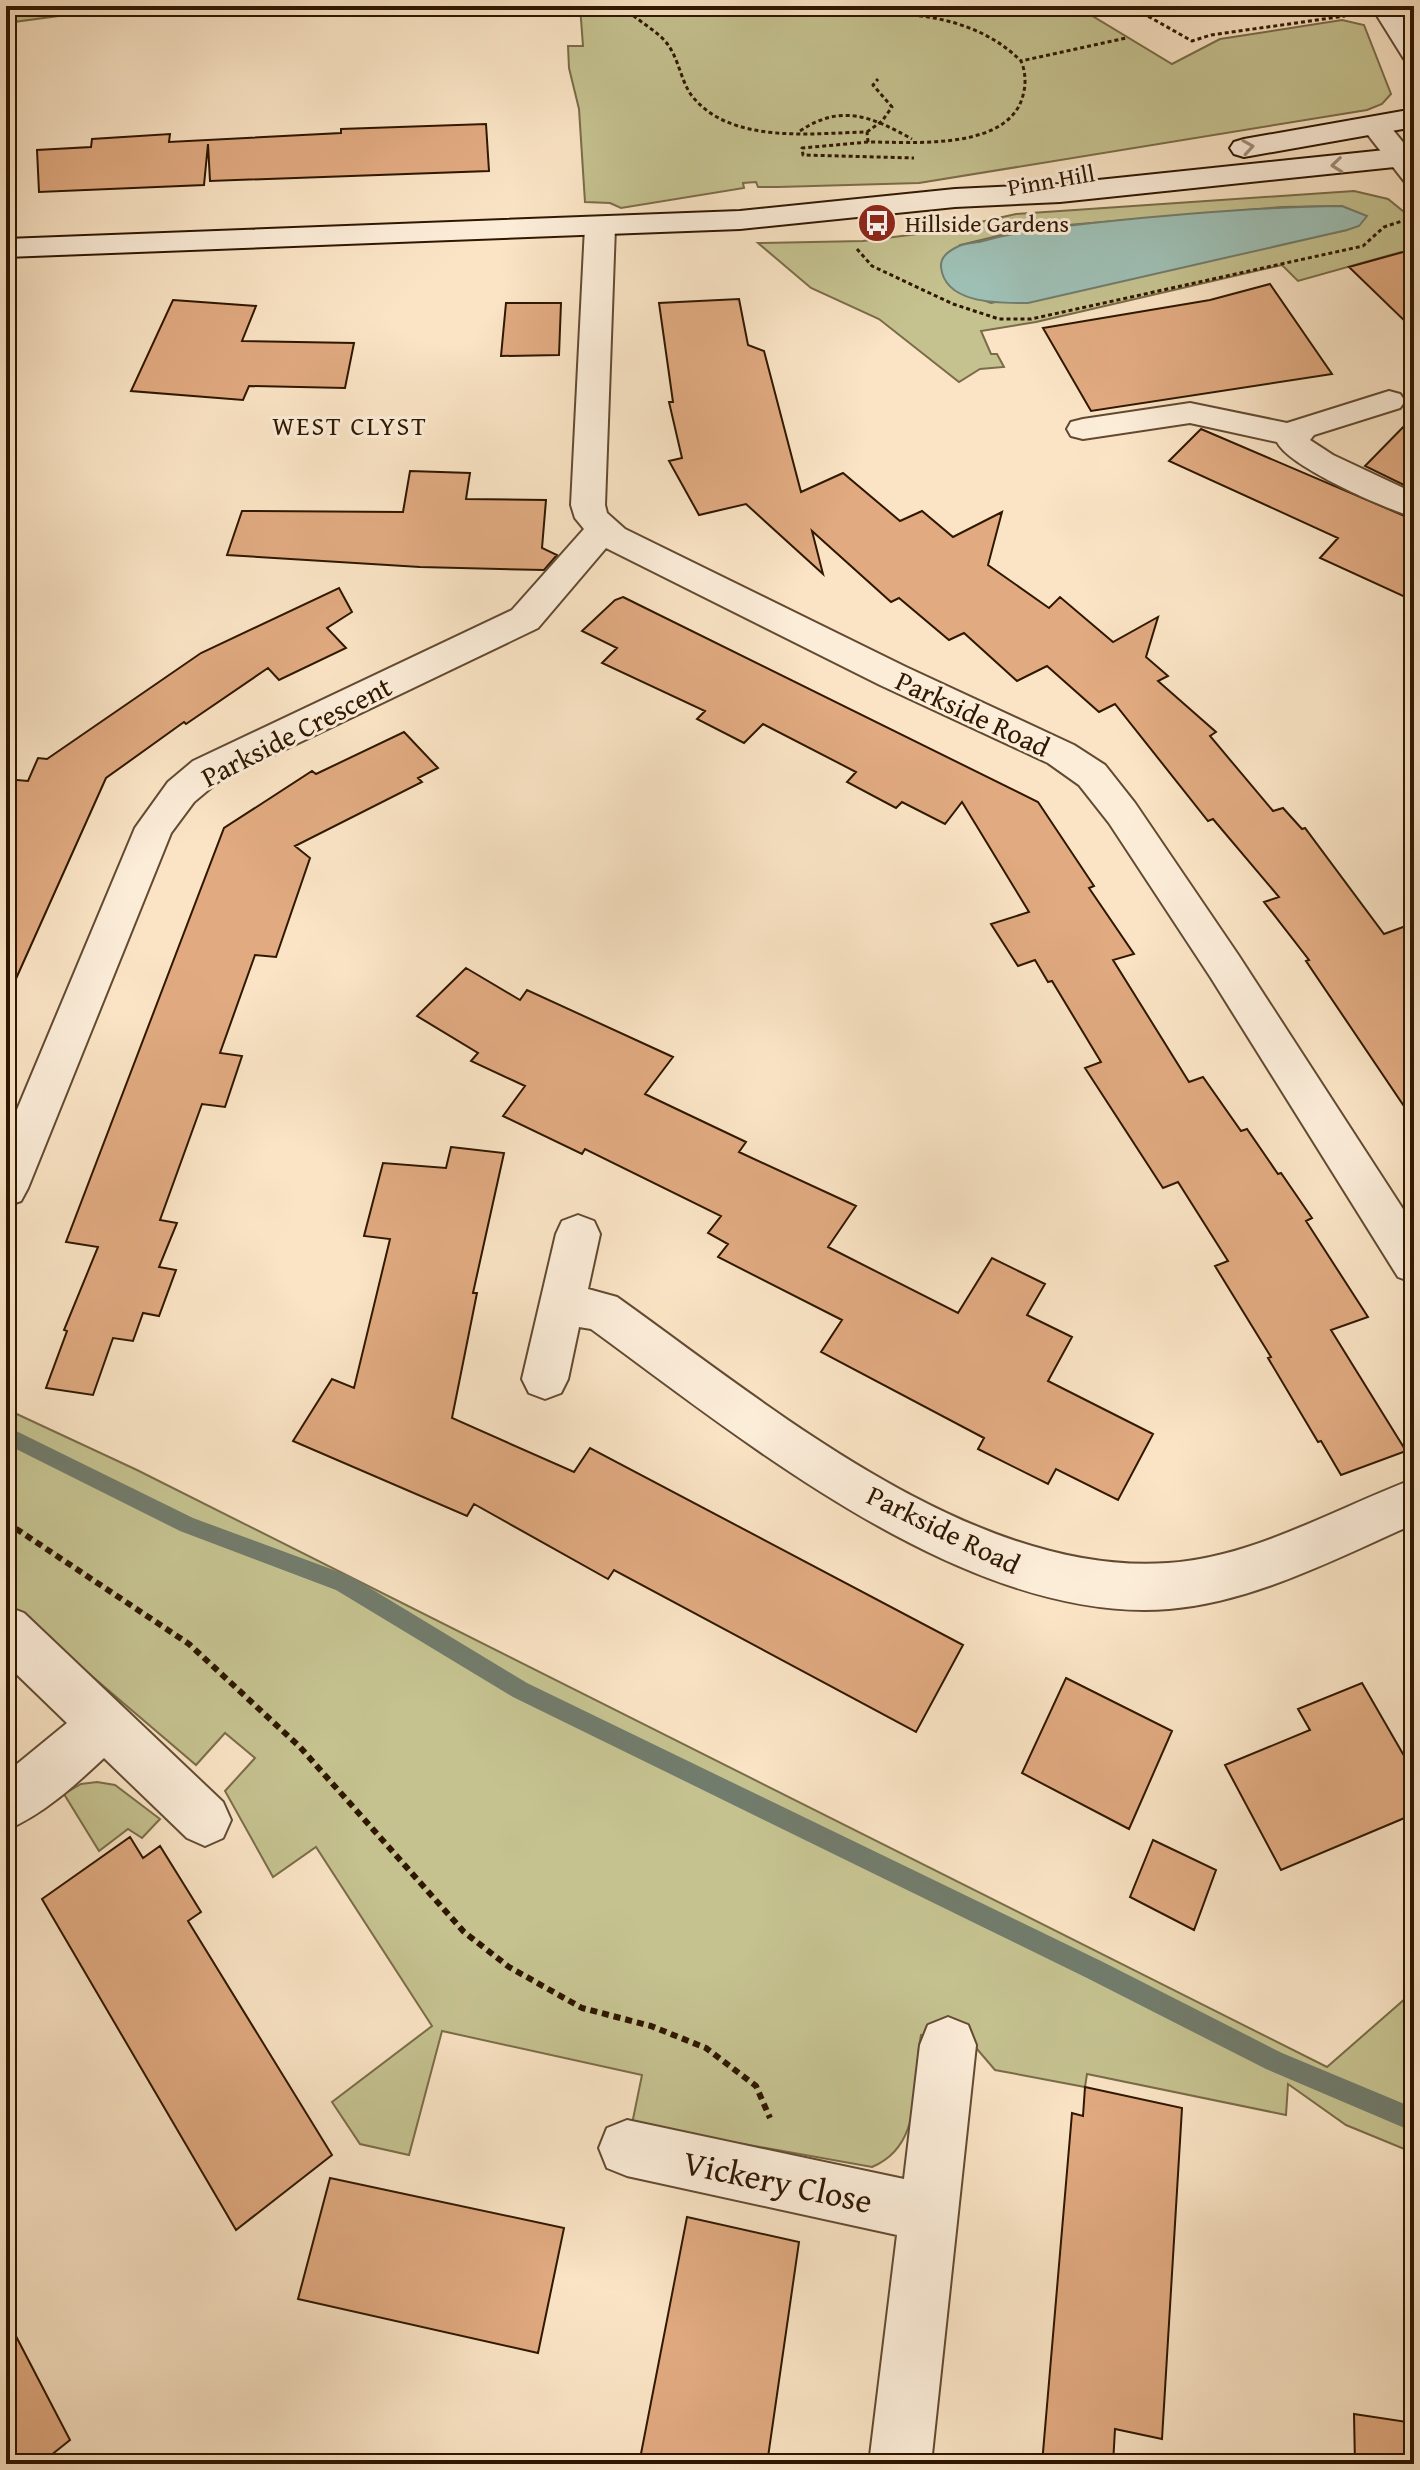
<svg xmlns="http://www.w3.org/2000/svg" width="1420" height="2470" font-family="'Gentium Book Plus',serif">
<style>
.green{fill:#c5c290;stroke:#7a6c48;stroke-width:2;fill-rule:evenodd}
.water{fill:#9ebfb4;stroke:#727c6c;stroke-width:2}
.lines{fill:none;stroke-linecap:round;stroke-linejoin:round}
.stream{fill:#727c6c;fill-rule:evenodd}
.building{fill:#e1aa81;stroke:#2f1700;stroke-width:2}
.street-casing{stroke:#624a31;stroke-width:4}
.secondary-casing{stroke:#2f1700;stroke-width:4}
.path-far1{stroke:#2f1700;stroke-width:3;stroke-dasharray:4 3;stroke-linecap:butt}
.path{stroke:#2f1700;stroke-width:6;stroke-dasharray:7 5;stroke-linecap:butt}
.street{fill:#fcedd9;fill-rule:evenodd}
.secondary{fill:#fcedd9;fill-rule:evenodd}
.oneway{stroke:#a08d77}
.labels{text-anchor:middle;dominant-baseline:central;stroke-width:6;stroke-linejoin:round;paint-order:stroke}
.far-street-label{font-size:24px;fill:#2f1700;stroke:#fcedd9}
.far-poi-label{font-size:24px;fill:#2f1700;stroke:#fcedd9;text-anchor:start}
.far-quarter-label{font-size:26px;letter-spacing:2px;fill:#2f1700;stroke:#fcedd9}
.street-label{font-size:28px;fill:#2f1700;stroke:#fcedd9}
.near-street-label{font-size:34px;fill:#2f1700;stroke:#fcedd9}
</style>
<rect width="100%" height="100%" fill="#fae4c5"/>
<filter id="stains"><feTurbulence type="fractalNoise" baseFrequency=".0025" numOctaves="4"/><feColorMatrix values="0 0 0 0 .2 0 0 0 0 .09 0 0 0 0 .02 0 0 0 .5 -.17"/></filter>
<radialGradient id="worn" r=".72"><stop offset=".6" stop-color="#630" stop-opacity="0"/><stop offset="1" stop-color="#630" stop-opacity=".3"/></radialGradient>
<path class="green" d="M6,6H109L111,9L6,23Z
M580,6H1098L1086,12L1172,64L1220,39L1342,20L1364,25L1391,94L1382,104L1367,110L919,183L778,187H758L756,182L743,183L744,188L621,208L610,203L585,202L579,109L569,68L568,46H583Z
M1354,191L1388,199L1414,220V264L1401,252L1298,281L1282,265L1036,322L981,331L991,354H997L1004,367L980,369L959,382L879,319L811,288L758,243L863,241L940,231L1016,214ZM1342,206L1347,230L991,303L956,290L960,245L1010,233L1068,225L1283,207Z
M6,1409L137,1470L1327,2067L1414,1991V2153L1346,2125L1288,2084L1286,2115L1087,2074L1085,2087L995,2070L977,2049L921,2035C911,2082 925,2145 872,2167L632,2124L642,2075L442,2031L409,2155L360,2144L332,2102L432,2026L316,1847L273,1877L225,1791L255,1758L225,1733L196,1765L6,1603Z
M97,1782L115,1785L160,1819L142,1838L128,1829L99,1851L64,1794L81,1784Z"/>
<path class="water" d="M1342,206L1367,216L1359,226L1347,230L1028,303C1001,303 945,305 941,267C940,257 950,250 959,246C966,243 976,243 983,241C1019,231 1055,227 1092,223C1175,214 1258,207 1342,206Z"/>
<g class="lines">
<path class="stream" d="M6,1426L193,1518L350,1576L527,1683L1103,1962L1282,2053L1414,2108V2132L1266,2069L1087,1978L513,1697L336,1590L180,1531L6,1444Z"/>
</g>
<path class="building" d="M486,124L489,171L210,181L208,144L204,185L39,192L37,150L91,147L92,139L170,134L169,142L341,133V129Z
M1414,249V330L1349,267Z
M1270,284L1332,374L1091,411L1043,328L1210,300Z
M739,299L748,345L764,351L801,492L843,473L900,521L922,511L953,537L1002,512L988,565L1049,608L1060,597L1113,642L1158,617L1146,657L1168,676L1158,681L1216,732L1210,736L1273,811L1283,808L1302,829L1305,828L1384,934L1414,923V1121L1306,961L1309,960L1264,902L1279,897L1213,819L1208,821L1115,704L1099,712L1047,666L1017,681L964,633L949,640L899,598L891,602L812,531L823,574L746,504L699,515L669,461L682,458L669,402H673L659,303Z
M173,300L256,306L242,341L354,343L345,388L249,386L243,400L131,391Z
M506,303H561L559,355L501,356Z
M1414,416V490L1365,466Z
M1201,429L1414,520V601L1320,558L1338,538L1169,461Z
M410,471L470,473L466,499L546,500L542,548L557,555L544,570L420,567L227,555L242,511L403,512Z
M339,588L352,612L327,628L346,648L279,680L268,668L186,724L184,722L106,778L6,1001V779L28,781L38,758L47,759L201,653Z
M623,597L1038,802L1094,886L1089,888L1134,954L1113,960L1189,1082L1203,1077L1241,1131L1247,1129L1278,1174L1281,1173L1312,1218L1306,1221L1368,1317L1331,1330L1406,1451L1341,1475L1321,1441L1318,1442L1268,1358L1271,1357L1215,1266L1228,1261L1178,1182L1163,1188L1085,1068L1101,1062L1052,981L1048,982L1035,960L1018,966L991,924L1029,912L962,802L945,824L902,802L896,808L847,782L856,772L763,724L744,743L697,719L705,711L602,663L617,648L582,631L615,600Z
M404,732L438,768L418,778L422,782L295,846L310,858L276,957L255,955L220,1053L242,1056L225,1107L202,1104L160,1220L177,1223L159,1267L176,1270L159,1316L143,1313L133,1341L113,1338L93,1395L46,1388L67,1331L64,1330L98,1247L66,1242L224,828L312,771L316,774Z
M466,968L520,1000L527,990L673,1057L645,1094L746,1142L739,1152L856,1206L828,1247L958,1313L992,1258L1045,1284L1027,1315L1072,1337L1048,1381L1153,1434L1118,1500L1056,1469L1048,1484L978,1449L984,1438L821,1352L842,1320L718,1257L728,1244L708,1233L721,1216L585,1149L582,1154L503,1116L525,1086L471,1061L478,1053L417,1016Z
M451,1147L504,1153L473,1293H477L452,1418L574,1472L590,1448L963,1645L916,1732L614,1570L608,1579L474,1504L467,1516L293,1441L332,1379L354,1388L390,1239L364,1236L383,1163L446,1168Z
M1066,1678L1172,1731L1129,1829L1022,1773Z
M1362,1683L1414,1773V1814L1281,1870L1225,1765L1310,1730L1298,1709Z
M130,1837L143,1858L160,1846L201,1912L188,1921L332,2155L236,2230L42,1899Z
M1153,1840L1216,1870L1194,1930L1130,1897Z
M1085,2087L1182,2108L1162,2439L1115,2429L1113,2464H1042L1072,2113L1083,2116Z
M330,2178L564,2228L538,2353L298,2299Z
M687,2217L799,2242L767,2464H639Z
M6,2317L70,2440L40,2464H6Z
M1354,2414L1414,2423V2464H1355Z"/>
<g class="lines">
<g class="street-casing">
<path id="street" d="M1371,6H1397L1414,32V61L1404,59Z
M1375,117L1385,120L1414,156V184L1404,181L1361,126L1365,120Z
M600,218L611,221L615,227L605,505L607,513L625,529L906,667L1074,745L1105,765L1135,803L1239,956L1414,1226V1283L1398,1277L1211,978L1109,823L1079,785L1048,763L880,685L606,548L538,628L219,781L194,802L171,833L28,1188L21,1201L6,1206V1136L135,828L168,782L193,761L512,610L584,529L575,518L571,505L585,227L589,221Z
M1389,391L1400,394L1405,401L1400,408L1314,435L1310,440L1333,455L1414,493V517C1386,509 1289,467 1277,442L1190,423L1083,439L1071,436L1067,429L1071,422L1083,419L1190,403L1287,423Z
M578,1215L594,1221L600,1234L588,1289L617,1297C769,1405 972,1577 1168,1563C1255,1557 1334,1509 1414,1479V1524C1337,1558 1254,1602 1169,1609C968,1625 745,1441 591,1329L579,1327L568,1379L561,1393L545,1399L529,1393L522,1379L556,1234L562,1221Z
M6,1606L24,1613L223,1802L231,1820L223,1838L205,1846L187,1838L104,1758C74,1786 44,1814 6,1830V1773L67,1723L6,1664Z
M948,2017L968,2025L976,2045L931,2464H869L897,2235L627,2176L607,2168L599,2148L607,2128L627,2120L904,2179L920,2045L928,2025Z"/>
</g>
<g class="secondary-casing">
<path id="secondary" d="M1414,109V127L1244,157L1234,154L1230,148L1234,142L1244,139Z
M1414,147V165L1060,202L955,207L740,229L6,257V239L740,211L955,189L1060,184Z"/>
</g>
<path class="path-far1" d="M474,6L475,13L562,10V6
M623,6C636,20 653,28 665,41C679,57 680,80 692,96C731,145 813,133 867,132L868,142C911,142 998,150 1020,104C1026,90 1027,75 1021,61L1126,38
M857,6C875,14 894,13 913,15C953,19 992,32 1021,61
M1130,6L1192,41L1211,35L1345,16
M1330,6L1337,15
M1133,9L1150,6
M800,131C842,103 872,117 912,139
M867,132L882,121L892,107L873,85L878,79
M868,142L802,148L803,155L914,158
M857,249L872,266L953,304L999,319H1031L1363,246L1384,227L1414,217"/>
<path class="path" d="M6,1522L189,1644L300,1747L464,1932L509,1967L582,2008L651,2026L706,2048L756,2086L770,2118"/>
<use href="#street" class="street"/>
<use href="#secondary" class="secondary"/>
</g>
<defs><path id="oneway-chevron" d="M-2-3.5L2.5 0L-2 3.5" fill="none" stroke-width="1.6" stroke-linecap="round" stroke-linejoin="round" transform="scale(2)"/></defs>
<g class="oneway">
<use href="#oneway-chevron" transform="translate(1248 147) rotate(-9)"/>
<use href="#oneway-chevron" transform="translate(1337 165) rotate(174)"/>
</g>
<defs>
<g id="bus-disc" transform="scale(2)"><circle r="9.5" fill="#8f2418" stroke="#fcedd9"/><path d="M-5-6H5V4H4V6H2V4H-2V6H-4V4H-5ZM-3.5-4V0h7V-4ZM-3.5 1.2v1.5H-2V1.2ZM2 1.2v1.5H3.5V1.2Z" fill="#fff"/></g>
</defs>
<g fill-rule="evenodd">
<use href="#bus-disc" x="877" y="223"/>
</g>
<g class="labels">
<g class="far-street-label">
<text transform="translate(1051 180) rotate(-10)">Pinn Hill</text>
</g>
<g class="far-poi-label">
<text x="905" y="223">Hillside Gardens</text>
</g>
<g class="far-quarter-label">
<text x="350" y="425">WEST CLYST</text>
</g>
<g class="street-label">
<text transform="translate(973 713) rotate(25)">Parkside Road</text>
<text transform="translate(296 731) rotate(-27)">Parkside Crescent</text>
<text transform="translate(944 1529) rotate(26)">Parkside Road</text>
</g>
<g class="near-street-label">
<text transform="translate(778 2181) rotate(12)">Vickery Close</text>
</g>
</g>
<rect width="1420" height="2470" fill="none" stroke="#fae4c5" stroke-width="32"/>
<rect x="8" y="8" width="1404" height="2454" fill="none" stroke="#2f1700" stroke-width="4"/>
<rect x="16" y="16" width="1388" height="2438" fill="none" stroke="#2f1700" stroke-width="2"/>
<rect width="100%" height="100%" filter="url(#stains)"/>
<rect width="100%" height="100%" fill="url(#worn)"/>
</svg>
